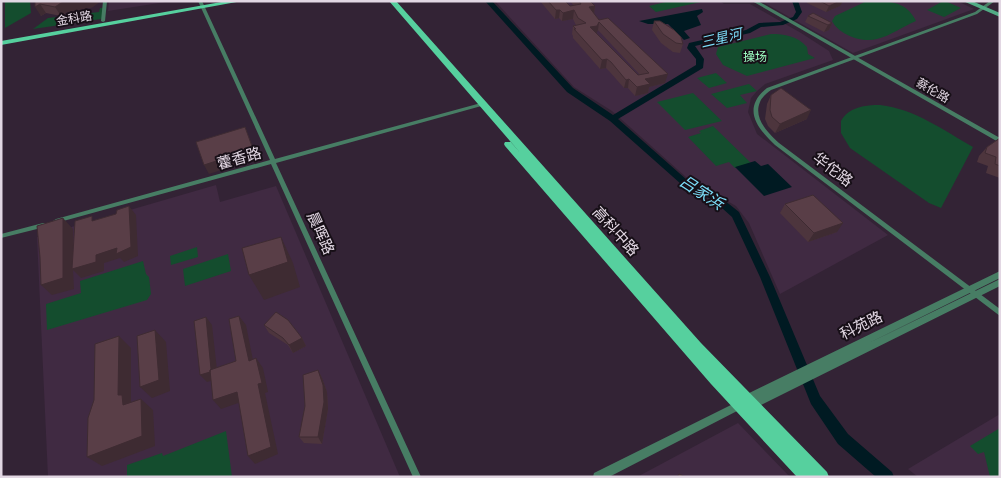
<svg xmlns="http://www.w3.org/2000/svg" width="1001" height="478" font-family="'IBM Plex Sans','Noto Sans SC',sans-serif">
<style>
.built{fill:#402a42}
.green{fill:#144d2e}
.water{fill:#001a22}
.lines{fill:none;stroke-linecap:round;stroke-linejoin:round}
.river{fill:#001a22;fill-rule:evenodd}
.minor{fill:#477d64;fill-rule:evenodd}
.tertiary{fill:#477d64;fill-rule:evenodd}
.secondary{fill:#51ab85;fill-rule:evenodd}
.primary{fill:#56d09e;fill-rule:evenodd}
.wall{fill:#4d353d;fill-rule:evenodd}
.shaded-wall{fill:#3e2b32}
.building{fill:#593e47;stroke:#3e2b32;fill-rule:evenodd}
.labels{text-anchor:middle;dominant-baseline:central;stroke-width:4;stroke-linejoin:round;paint-order:stroke}
.far-street-label{font-size:12px;fill:#e2d7e3;stroke:#170f17}
.far-park-label{font-size:12px;fill:#9dfec1;stroke:#170f17}
.far-water-label{font-size:14px;font-style:italic;fill:#7cdef9;stroke:#170f17}
.street-label{font-size:15px;fill:#e2d7e3;stroke:#170f17}
.water-label{font-size:16px;font-style:italic;fill:#7cdef9;stroke:#170f17}
</style>
<rect width="100%" height="100%" fill="#332335"/>
<path class="built" d="M109,1H172L108,11Z
M495,1H720L724,4H750L801,33L829,51L833,60L765,84L757,91L751,98L748,112L757,134L888,235L780,294L749,223L736,206L686,177L612,111L574,87Z
M761,1H957L974,9L853,53Z
M216,185L220,202L276,186L400,477H48L37,237Z
M1000,414V477H918L908,469Z
M738,423L790,477H637Z"/>
<path class="green" d="M5,1H30L31,13L5,28Z
M670,1H705L656,12L649,6Z
M867,1C887,1 906,0 916,21C904,26 890,36 877,39C862,43 839,35 832,21L835,16Z
M943,1H945L961,8L944,17L927,10Z
M100,8H105L104,16L101,19L33,29L48,18L99,12Z
M771,34C785,34 797,36 807,47L808,54L815,58L747,76L723,65L716,54L718,47Z
M716,73L727,83L709,88L697,78Z
M749,84L757,91L740,95L747,103L727,108L711,94Z
M693,93L722,121L685,130L657,102Z
M880,105C915,109 943,130 973,147L941,208L929,203L850,148L841,133V121C849,107 865,105 880,105Z
M713,126L751,163L735,168L729,162L716,166L688,137L701,133L699,131Z
M197,247L198,257L171,265L170,256Z
M228,254L231,271L185,286L183,269Z
M143,261L146,274L149,277L151,294L147,300L47,330L46,304L81,293L80,281Z
M1000,428V477H990L984,452L978,454L970,446Z
M226,431L232,477H127V465L162,453L163,456Z"/>
<path class="water" d="M702,9L703,12L697,16L701,25L684,31L690,38L684,40L668,24H648L639,21Z
M755,161L761,166L768,164L792,187L764,196L735,167Z"/>
<g class="lines">
<path class="river" d="M485,1H492L573,88L613,115L696,65V59L687,48L689,43L746,30L759,23L780,22L793,17L796,12L792,1H798L802,12L797,19L783,25L761,27L750,33L695,46L704,59L703,68L618,119L687,180L719,196L739,212L770,277L820,396L848,434L892,472L894,477H876L838,444L811,404L760,277L732,217L713,200L681,184L610,121L567,92Z"/>
<path class="minor" d="M103,1H107L105,21L103,22L101,21Z
M198,1H202L275,159L481,103L483,102L485,104V105L276,163L421,477H413L271,164L56,223L53,221L56,219L270,160Z
M990,1H995L977,14L771,90C767,93 762,97 760,102C753,118 768,133 779,143L1000,309V316L775,145C756,127 742,108 767,88L975,12Z
M43,223H45L46,225L45,227L1,238V234Z"/>
<path class="tertiary" d="M752,1H758L1000,138V143Z
M1000,271V278L869,343L1000,279V286L755,408L739,410L609,477H593L594,473L735,403L740,401L741,397Z"/>
<path class="secondary" d="M963,1H972L1000,13V17Z"/>
<path class="primary" d="M227,1H242L1,45V41Z
M389,1H396L701,343L827,472L829,477H797L711,384L505,146L504,144L505,142H511L522,155Z"/>
</g>
<path class="wall" d="M35,1L93,7L67,12L61,16L46,13L41,16Z
M540,1H565L570,6H574L570,1H590L595,6L594,14L599,20L665,83L649,87L648,93L635,96L628,88H624L609,71L606,68L600,69L573,38V36L572,34L573,26L576,25L573,19L562,21L559,18L555,19ZM598,30L640,75H638L596,33Z
M807,1H843L840,6L826,12L807,3Z
M808,16L832,23L829,30L824,32L805,22Z
M654,21L683,44L680,53L673,52L661,43L652,30Z
M771,95L807,119L775,133L768,126L765,119L767,104Z
M1000,138V178L986,173L988,166L977,162L979,156L987,147Z
M785,204L837,232L808,242L780,213Z
M264,325L302,338L306,346L293,353L288,345L269,333Z
M318,370L322,378L327,392L328,409L322,444L304,443L299,437Z"/>
<path class="shaded-wall" d="M72,1H101L93,7L67,12L61,16L55,7L61,3Z
M840,1H843L840,6L826,12L829,6Z
M40,4L46,13L41,16L35,7Z
M595,6L594,14L589,7Z
M556,10H560L559,18L555,19Z
M574,10L573,19L562,21L563,13Z
M599,22L598,30L596,34L590,27Z
M832,23L829,30L824,32L828,25Z
M607,59L606,68L600,69L602,60Z
M668,74L665,83L649,87L648,93L635,96L637,87L645,79Z
M629,79L628,88H624L626,80Z
M811,110L807,119L775,133L780,124Z
M245,127L257,158L209,174L204,165Z
M129,206L136,215L138,256L124,262L120,258L104,263V271L81,278L73,270L74,289L52,295L41,285L63,218L73,229V269L96,255Z
M843,223L837,232L808,242L814,233Z
M281,237L293,263L300,287L264,300L249,275Z
M239,316L246,325L255,370L249,361Z
M206,317L212,325L218,379L207,382L200,375Z
M155,330L166,342L170,391L152,398L140,387Z
M119,336L131,348V403L123,405L118,395Z
M302,338L306,346L293,353L289,345Z
M256,358L263,368L268,392L265,393L278,454L255,464L248,456L258,384Z
M318,370L322,378L327,392L328,409L322,444L318,437Z
M237,392L244,401L221,409L213,400Z
M141,399L153,410L155,446L102,466L87,457Z"/>
<path class="building" d="M35,1H72L61,3L55,7L40,4L35,7Z
M548,1H565L570,6L581,4L579,1H590L595,6L589,7L599,20L608,18L668,74L645,79L650,84L637,87L629,79L626,80L611,62L607,59L602,60L574,29H576L573,26L586,23L578,18L574,10L563,13L560,10H556ZM599,22L649,73L638,75L590,27L597,26Z
M820,1H840L829,6Z
M813,13L832,23L828,25L808,16Z
M654,21H660L674,30L681,37L683,44L676,43L663,34Z
M781,88L811,110L780,124L772,117L770,110L771,95Z
M245,127L253,149L204,165L196,142Z
M1000,138V166L995,164L996,157L985,153L987,147Z
M813,195L843,223L814,233L785,204Z
M129,206L131,247L116,254L117,248L96,255V262L72,269L75,221L92,216V221L116,214L117,210Z
M63,218V278L41,285L40,257L37,226Z
M281,237L288,262L249,275L242,248Z
M276,312L288,320L302,338L289,345L283,338L264,325Z
M239,316L249,361L256,358L262,383L258,384L271,447L248,456L237,392L213,400L210,370L236,361L229,319Z
M206,317L211,369L210,370V372L200,375L194,321Z
M155,330L159,380L140,387L137,336Z
M119,336L118,395H122L123,405L141,399L142,436L87,457L88,418L94,400L95,344Z
M318,370L323,385L324,402L318,437H299L305,406L303,375Z
M679,474L686,477H677Z"/>
<g class="labels">
<g class="far-street-label">
<text transform="translate(74 18) rotate(-10)">金科路</text>
<text transform="translate(933 90) rotate(30)">蔡伦路</text>
</g>
<g class="far-park-label">
<text x="755" y="56">操场</text>
</g>
<g class="far-water-label">
<text transform="translate(721 38) rotate(-13)">三星河</text>
</g>
<g class="street-label">
<text transform="translate(239 158) rotate(-15)">藿香路</text>
<text transform="translate(833 169) rotate(37)">华佗路</text>
<text transform="translate(616 231) rotate(48)">高科中路</text>
<text transform="translate(321 233) rotate(66)">晨晖路</text>
<text transform="translate(861 325) rotate(-26)">科苑路</text>
</g>
<g class="water-label">
<text transform="translate(702 192) rotate(33)">吕家浜</text>
</g>
</g>
<rect width="1001" height="478" fill="none" stroke="#e2d7e3" stroke-width="5"/>
</svg>
